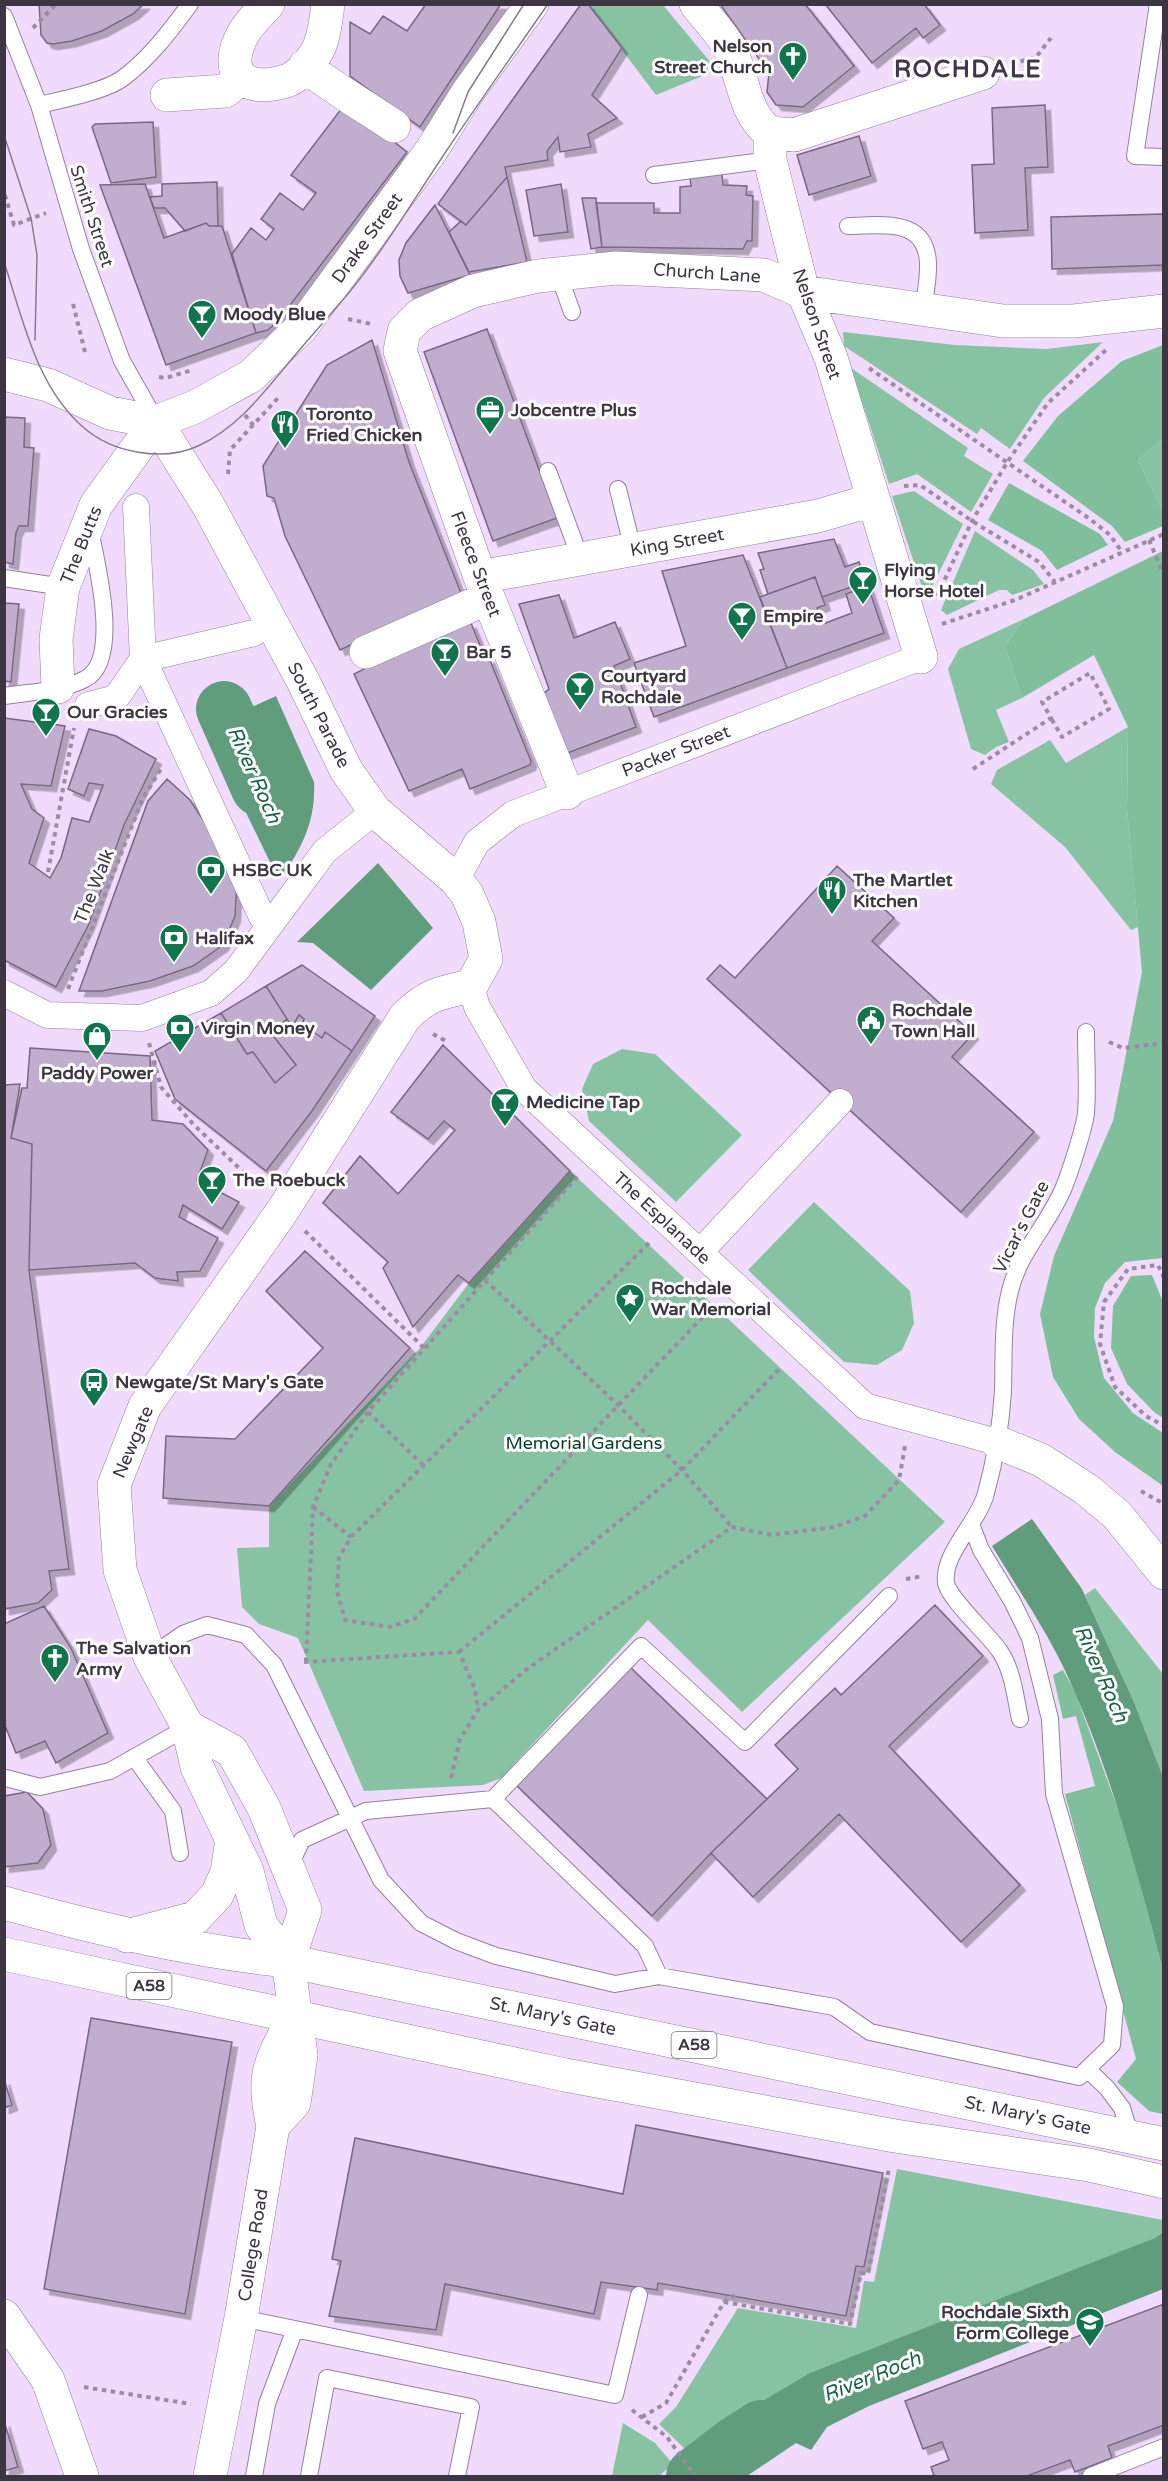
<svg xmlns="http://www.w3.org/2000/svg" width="1168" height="2481" font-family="'Varela Round',sans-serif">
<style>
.green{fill:#87c3a2}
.forest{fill:#7fbf9c}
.water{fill:#5f9d7c}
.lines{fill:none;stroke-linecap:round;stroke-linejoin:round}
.river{stroke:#5f9d7c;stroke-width:56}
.building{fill:#c1adcd;stroke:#796783;stroke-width:1.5;filter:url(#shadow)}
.service-casing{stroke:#94819f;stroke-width:18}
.pedestrian-casing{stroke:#94819f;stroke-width:27}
.minor-casing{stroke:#94819f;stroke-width:34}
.trunk-casing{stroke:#94819f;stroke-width:34}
.path{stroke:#9b8ca3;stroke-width:4;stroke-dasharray:4.5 4.5;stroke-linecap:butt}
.service{stroke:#fff;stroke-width:16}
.pedestrian{stroke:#fff;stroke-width:26}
.minor{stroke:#fff;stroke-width:33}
.trunk{stroke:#fff;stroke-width:33}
.tram{stroke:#887b90;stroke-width:1.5}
.labels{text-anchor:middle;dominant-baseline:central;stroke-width:6;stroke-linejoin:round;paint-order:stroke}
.shield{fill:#fff;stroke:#77727a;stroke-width:1.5}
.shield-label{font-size:16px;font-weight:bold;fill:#3d3541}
.poi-label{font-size:18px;font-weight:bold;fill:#3d3541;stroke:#fff;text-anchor:start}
.street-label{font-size:18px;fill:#3d3541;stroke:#fff}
.park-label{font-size:18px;fill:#063c25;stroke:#fff}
.water-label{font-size:20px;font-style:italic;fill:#1b6443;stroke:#fff}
.district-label{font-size:24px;font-weight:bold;letter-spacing:1.5px;fill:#44344e;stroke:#fff}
</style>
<defs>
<filter id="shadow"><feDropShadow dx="5.5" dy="5.5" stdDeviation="0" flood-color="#0004"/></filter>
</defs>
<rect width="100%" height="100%" fill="#f0dbfc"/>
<path class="green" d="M588,5H663L717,70L656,95Z
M843,332L955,345L1047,349L1103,342L1044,398L1010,449L981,428L977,434L844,346Z
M851,368L968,448L964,456L993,474L971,512L917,474L889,484Z
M1163,439V512L1138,460Z
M914,491L963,524L926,599L892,496Z
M975,531L1033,570L1044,584L1012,595L1007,590H999L947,615L941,610Z
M1024,619L1005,646L1022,698L996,710L1009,742L996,747L985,755L971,749L948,669L959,649Z
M1128,727L1127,809L1138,927L1131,930L1065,847L991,784L997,770L1050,740L1066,763Z
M622,1049L655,1054L742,1135L676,1202L589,1121L582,1089L593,1064Z
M570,1171L945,1522L742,1712L648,1620L501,1778L483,1785L364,1791L298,1638L259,1624L242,1607L237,1548L269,1547V1506L420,1348L469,1283Z
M814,1202L910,1291L914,1323L902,1350L877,1365L844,1362L748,1270Z
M1095,1588L1163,1674V1777L1134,1702L1085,1595Z
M897,2169L1163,2220V2232L1155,2238L724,2424L687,2451L659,2424L676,2407L738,2308L856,2328L864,2281L874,2282Z
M623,2423L655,2443L673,2464L659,2476H612Z"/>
<path class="forest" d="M1163,345V439L1138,460L1163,512V526L1125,542L1112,526L1023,461L1058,416L1122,361Z
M1009,483L1100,534L1108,545L1057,570L1042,551L988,520Z
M1163,551V1258L1125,1262L1105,1283L1095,1308L1094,1337L1104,1378L1133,1413L1163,1433V1486L1115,1452L1079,1419L1053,1377L1040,1314L1054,1256L1113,1121L1142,972L1127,809L1128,727L1094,655L1022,698L1005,646L1024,619Z
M1152,1275L1163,1302V1418L1154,1412L1127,1384L1111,1348L1113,1306L1131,1276Z
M1063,1670L1075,1692L1126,1831L1163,1970V2114L1149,2111L1117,2082L1136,2059L1065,1794L1095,1786L1076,1716L1063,1719L1053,1675Z"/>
<path class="water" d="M276,696L314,782C316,821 302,848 281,878L269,860L205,728Z
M378,863L433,928L371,990L313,943L297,942Z
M1032,1519L1082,1589L1134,1702L1163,1777V1970C1138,1876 1114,1782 1075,1693C1054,1641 1021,1594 992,1546Z
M1163,2232V2289L869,2406L827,2427L811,2450L796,2443L747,2476H702L683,2454L724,2424L810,2373L1155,2238Z"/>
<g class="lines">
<path class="river" d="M224,709L259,788
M694,2476L736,2444L761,2428"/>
</g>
<path class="building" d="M39,4H144L133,14L102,31L72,41L53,44L47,43L41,35Z
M426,4H501L420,127L350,76V22L370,34L383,16L407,31Z
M581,4H588L622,48L592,95L617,118L588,134L591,147L560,152L558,137L547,151L548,160L505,167L507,177L466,225L438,204Z
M720,4H805L854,66L803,107L776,105L767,92L769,73Z
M825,4H924L940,25L923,38L916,28L872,63Z
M345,104L407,152L278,321L268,330L256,333L232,254L251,228L266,240L274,229L261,219L280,193L303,210L316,193L291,175Z
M1045,105L1048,167L1025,168L1028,230L975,233L972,165L994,164L992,108Z
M153,122L156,177L111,183L92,127L95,124Z
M859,136L871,176L809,195L797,155Z
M722,174L723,185L747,186L746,195L753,196L752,241H747L743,249L602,247L596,203H654V213H680V187L691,186L690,177Z
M507,177L527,262L469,272L449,232L461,221L466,225Z
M217,182L218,226H209L206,223L185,231L165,208H154L150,197L162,196V184Z
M145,184L164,238L206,223L209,226H222L256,333L166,365L100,185Z
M561,184L568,232L534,236L526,190Z
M582,198H596L602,247L591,249Z
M435,205L470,275L408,293L400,276L399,260L406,243Z
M1164,214V265L1052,269L1051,217Z
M487,329L557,518L493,541L424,352Z
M372,340L409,462L461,593L340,650L285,536L274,498L267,496L263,466L327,365Z
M4,417L25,418L24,447L34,448L28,526H19L16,533L13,564L4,562Z
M834,539L845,567L859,562L866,582L822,597L815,577L768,594L760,570L764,569L758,553Z
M743,555L787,668L654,717L634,663L686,646L662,571Z
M815,577L825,605L817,608L823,624L852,613L846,594L868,586L884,633L787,668L760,597Z
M559,595L574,638L615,622L630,659L614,666L636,727L565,754L543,694L549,689L519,604Z
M4,603L19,604L11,682L4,681Z
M471,623L486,660L489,658L531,761L530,765L470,789L462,769L409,791L354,674L420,640Z
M4,718L65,726L51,786L21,784L32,809L44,818L29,863L50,878L61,858L72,818L89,822L103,785L89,783L84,796L68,789L89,729L116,736L156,759L124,825L89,924L56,987L4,960Z
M167,779L190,800L221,847L237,882L235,916L223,945L193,966L150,981L102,991H79L148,801Z
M837,866L894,918L872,941L973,1034L952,1057L1034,1132L961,1212L707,979L720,965L735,978Z
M302,965L375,1016L352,1051L325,1032L322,1038L302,1024L304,1019L299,1015L292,1027L266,986Z
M266,986L287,1019L271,1033L296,1065L275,1083L253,1052L247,1054L221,1013Z
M221,1013L247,1054L253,1052L275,1083L296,1065L271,1033L287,1019L292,1027L299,1015L304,1019L302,1024L322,1038L325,1032L352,1051L312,1111L266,1171L175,1099L155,1051Z
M443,1045L570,1171L469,1283L458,1275L413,1327L383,1268L388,1262L323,1203L360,1156L398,1194L455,1130L444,1121L428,1139L391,1112Z
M30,1048L150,1056L152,1120L183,1124L208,1150L197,1180L239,1202L222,1229L183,1205L179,1217L218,1238L200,1271L177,1272L178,1281L155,1278L135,1263L29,1270L32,1144L11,1138L22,1088H27Z
M20,1084L11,1138L32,1144L29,1270L69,1569L49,1571L52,1590L38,1603L4,1609V1085Z
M305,1251L410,1348L269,1506L163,1498L166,1436L235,1439L323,1348L266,1291Z
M935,1605L983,1656L889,1746L1020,1885L961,1942L839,1814L753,1897L711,1853L798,1769L775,1745L835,1688L841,1695Z
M44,1606L71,1648L108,1733L56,1763L45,1741L16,1753L4,1723V1624Z
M630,1667L767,1799L711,1853L652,1916L516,1785Z
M27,1792L43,1809L51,1845L38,1863L4,1867V1796Z
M91,2018L232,2042L185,2314L44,2289Z
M4,2079L12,2105L4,2108Z
M636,2125L883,2173L864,2267L856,2266L846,2316L658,2283L657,2290L601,2282L594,2314L445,2284L436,2330L329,2316L341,2261L332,2259L355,2138L623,2194Z
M1164,2304V2425L1108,2446L1112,2458L1075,2472L1070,2460L1027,2476H934L931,2467L949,2460L942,2442L923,2449L905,2401Z
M4,2421L18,2467L4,2471Z"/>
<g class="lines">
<g class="service-casing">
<path id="service" d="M1158,4L1135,156L1164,157
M4,16L39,105L81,249L122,361L156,421
M39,105C61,100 106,91 123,78C149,59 171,30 190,4
M654,175L770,160
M848,226C865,226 887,223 903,228C939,238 927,283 923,309
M558,273L572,312
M548,471L581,560
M618,489L633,550
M4,578L63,587
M4,696C30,692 62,691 85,679C122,661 96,561 90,530
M150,1657L183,1634L207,1625L246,1635L274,1665L381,1880L421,1923L456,1941L496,1956L615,1984L659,1976L834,2007L870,2032L1079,2077L1112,2045L1115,2006L1054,1794L1050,1719L1030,1638L1012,1601L981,1550L971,1524
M1020,1719C1015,1696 1013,1670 999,1650C988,1634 949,1599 946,1583C942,1553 979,1522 986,1493C995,1460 1001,1425 1003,1391C1004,1358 1002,1323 1010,1291C1019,1252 1049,1224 1064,1187C1070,1172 1084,1129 1086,1113C1088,1087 1086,1058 1086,1032
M134,1757L173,1811L180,1853
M6,1778L40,1787L110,1771L188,1727
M493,1799L641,1646L745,1742L889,1596
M289,1867L302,1840L366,1811L493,1799L645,1946L659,1976
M1087,2069L1107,2088L1122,2108L1131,2137
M241,2318L615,2395L639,2295
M254,2476L267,2404L295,2329
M309,2476L327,2378L471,2407L457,2476
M1091,2476L1164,2447"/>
</g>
<g class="pedestrian-casing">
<path id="pedestrian" d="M254,633L143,659L262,917
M88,705L116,698L143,659L136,507
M456,880L477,842L513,814L921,657
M471,986L477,1007L524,1089L865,1406L997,1442
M4,993L47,1015L142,1018L211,993L236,971L325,851L375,811
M700,1252L840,1102"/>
</g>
<g class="minor-casing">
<path id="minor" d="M268,4C260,13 250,22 244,32C221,73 244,94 286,81C297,78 310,63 316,53C324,41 326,19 328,4
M696,4C707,19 722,33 730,49C744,77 743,113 770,133V160L803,292L831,358L921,657
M305,66C333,88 364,106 394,126
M167,95L225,91L240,79
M770,133L794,135L983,73
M4,374L48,385L110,413L156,422
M156,422L208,505L303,681L346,770L375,811L456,880L467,894L479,922L486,959L471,986C440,993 428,994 405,1017L283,1210L145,1406L114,1485L120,1570L150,1657L188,1727L197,1767L247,1871L261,1925L288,1961L301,2055L294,2103L273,2126
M156,422L195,407L251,376L302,327L431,151L468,92L532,4
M480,577L818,516L873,500
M366,652L488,598
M58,687L56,639L63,587L96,505L156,422
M567,793L480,577L400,351L404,331L420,315L473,291L538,276L616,268L764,275L803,292L1003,321H1074L1164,311
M997,1442L1041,1460L1086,1489L1117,1515L1164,1573
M188,1727L232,1751L264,1808L305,1910L288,1961
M127,1936L195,1918L217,1895L227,1872L232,1840
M4,2316L48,2380L82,2476
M210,2476L241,2318L273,2126C261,2074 270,2063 294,2017"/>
</g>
<g class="trunk-casing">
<path id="trunk" d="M4,1903C98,1929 191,1951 288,1961L1164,2144
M4,1954L565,2075L895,2136L1089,2165L1164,2182"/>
</g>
<path class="path" d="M33,28L56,4
M1012,64L1036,57L1051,38
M5,195L14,225L46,213
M73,304L86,356
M348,319L372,324
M869,368L1090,519L1110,535L1122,552
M159,377L166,378L192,370
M245,415L254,426
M228,474L230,450L278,398
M904,486L920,485L972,521L1039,562L1055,582
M1149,540L1164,575
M937,596L972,521L1008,461L1048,403L1106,350
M942,624L1015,600L1164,534
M973,769L1051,718L1042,702L1090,673L1109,709L1062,737L1051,718
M48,872L74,728
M68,989L143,798L161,769
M433,1034L446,1041
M1109,1042L1123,1048L1164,1043
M149,1043L161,1087L194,1125L260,1188
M305,1231L424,1348
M649,1243L351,1537L339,1558L337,1591L345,1620L390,1627L414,1619L715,1304
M1164,1278L1158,1265L1128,1269L1104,1302L1100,1344L1115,1387L1146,1416L1164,1426
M485,1280L618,1405L682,1470L732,1527
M368,1412L424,1466
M1141,1491L1164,1504
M313,1507L351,1537
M906,1579L923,1576
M459,1652L682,1470L781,1367
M304,1662L459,1652L475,1689L478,1710
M306,1662L313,1507L331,1464L368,1412L578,1176
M451,1778L460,1739L478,1710L527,1669L732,1527L772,1535L834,1527L865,1516L899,1480L905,1446
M724,2302L850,2324L861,2273L868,2274L889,2168
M84,2387L191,2404
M632,2410L667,2437L695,2476
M642,2417L666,2403L724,2302L735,2295"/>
<use href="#service" class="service"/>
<use href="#pedestrian" class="pedestrian"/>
<use href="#minor" class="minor"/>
<use href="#trunk" class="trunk"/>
<path class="tram" d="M453,133L468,92L524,4
M4,135L31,218L37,255L35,340
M4,262C23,319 36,386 83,427C112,453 163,462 198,446C240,427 267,388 296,354C313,334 330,315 347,295C384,250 414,199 447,150C480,101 514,53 548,4"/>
</g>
<defs>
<g id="church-pin" transform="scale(1.5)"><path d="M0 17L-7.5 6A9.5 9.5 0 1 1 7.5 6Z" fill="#10754c" stroke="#fff"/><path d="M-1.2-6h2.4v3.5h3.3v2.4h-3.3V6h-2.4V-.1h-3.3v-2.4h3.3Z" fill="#fff"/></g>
<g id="bar-pin" transform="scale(1.5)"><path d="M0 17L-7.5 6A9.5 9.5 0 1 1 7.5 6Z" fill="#10754c" stroke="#fff"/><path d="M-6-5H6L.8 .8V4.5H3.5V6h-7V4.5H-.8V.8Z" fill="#fff"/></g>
<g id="office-pin" transform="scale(1.5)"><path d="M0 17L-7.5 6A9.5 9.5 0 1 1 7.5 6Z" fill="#10754c" stroke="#fff"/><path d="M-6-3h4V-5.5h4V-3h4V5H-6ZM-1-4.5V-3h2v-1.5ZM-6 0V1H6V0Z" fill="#fff"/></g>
<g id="restaurant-pin" transform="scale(1.5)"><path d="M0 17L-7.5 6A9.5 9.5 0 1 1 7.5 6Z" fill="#10754c" stroke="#fff"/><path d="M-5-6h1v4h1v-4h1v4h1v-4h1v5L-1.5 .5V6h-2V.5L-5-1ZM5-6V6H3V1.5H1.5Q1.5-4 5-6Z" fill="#fff"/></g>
<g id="bank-pin" transform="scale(1.5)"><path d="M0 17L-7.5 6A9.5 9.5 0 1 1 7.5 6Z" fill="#10754c" stroke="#fff"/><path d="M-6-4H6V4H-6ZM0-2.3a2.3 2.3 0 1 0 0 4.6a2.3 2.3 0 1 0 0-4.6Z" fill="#fff"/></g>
<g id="civic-pin" transform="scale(1.5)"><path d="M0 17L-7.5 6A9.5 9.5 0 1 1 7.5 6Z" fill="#10754c" stroke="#fff"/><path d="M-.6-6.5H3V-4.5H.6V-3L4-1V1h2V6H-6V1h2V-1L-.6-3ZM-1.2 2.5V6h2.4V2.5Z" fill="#fff"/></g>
<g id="shop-pin" transform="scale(1.5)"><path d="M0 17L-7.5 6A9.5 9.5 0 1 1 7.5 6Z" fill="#10754c" stroke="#fff"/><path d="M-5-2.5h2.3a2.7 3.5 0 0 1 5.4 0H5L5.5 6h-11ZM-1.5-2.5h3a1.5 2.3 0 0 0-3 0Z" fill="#fff"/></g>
<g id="sight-pin" transform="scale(1.5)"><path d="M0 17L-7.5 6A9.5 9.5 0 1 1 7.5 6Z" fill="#10754c" stroke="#fff"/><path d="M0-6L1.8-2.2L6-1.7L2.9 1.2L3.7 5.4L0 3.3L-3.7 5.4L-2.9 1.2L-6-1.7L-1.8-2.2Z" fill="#fff"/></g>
<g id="bus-pin" transform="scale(1.5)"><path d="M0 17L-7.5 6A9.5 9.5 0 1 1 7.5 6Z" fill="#10754c" stroke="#fff"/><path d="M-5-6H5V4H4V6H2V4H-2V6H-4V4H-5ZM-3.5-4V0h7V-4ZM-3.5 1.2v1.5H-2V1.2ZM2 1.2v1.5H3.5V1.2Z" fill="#fff"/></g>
<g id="university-pin" transform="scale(1.5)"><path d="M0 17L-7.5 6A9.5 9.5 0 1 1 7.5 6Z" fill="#10754c" stroke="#fff"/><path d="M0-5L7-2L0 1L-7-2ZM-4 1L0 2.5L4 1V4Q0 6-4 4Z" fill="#fff"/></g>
</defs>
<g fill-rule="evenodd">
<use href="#church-pin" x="793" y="56"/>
<use href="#bar-pin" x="202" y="314"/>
<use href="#office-pin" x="490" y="410"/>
<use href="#restaurant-pin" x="285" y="424"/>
<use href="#bar-pin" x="863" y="580"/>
<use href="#bar-pin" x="742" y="616"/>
<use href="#bar-pin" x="445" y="652"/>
<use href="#bar-pin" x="580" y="686"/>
<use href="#bar-pin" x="46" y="712"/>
<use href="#bank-pin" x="211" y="870"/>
<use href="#restaurant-pin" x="832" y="890"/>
<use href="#bank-pin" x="174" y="938"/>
<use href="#civic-pin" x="871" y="1020"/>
<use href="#bank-pin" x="180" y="1028"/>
<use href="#shop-pin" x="97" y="1036"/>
<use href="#bar-pin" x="505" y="1102"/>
<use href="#bar-pin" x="212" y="1180"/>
<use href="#sight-pin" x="630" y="1298"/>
<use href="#bus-pin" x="94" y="1382"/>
<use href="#church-pin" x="55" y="1658"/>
<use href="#university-pin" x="1090" y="2322"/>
</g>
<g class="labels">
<g class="shield">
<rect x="126.5" y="1973" width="45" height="26" rx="4.5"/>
<rect x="671.5" y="2032" width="45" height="26" rx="4.5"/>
</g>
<g class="shield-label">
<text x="149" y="1986">A58</text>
<text x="694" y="2045">A58</text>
</g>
<g class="poi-label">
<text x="772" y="46" text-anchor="end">Nelson<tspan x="772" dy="21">Street Church</tspan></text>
<text x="223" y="314">Moody Blue</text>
<text x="511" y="410">Jobcentre Plus</text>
<text x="306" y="414">Toronto<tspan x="306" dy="21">Fried Chicken</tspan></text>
<text x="884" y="570">Flying<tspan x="884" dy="21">Horse Hotel</tspan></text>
<text x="763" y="616">Empire</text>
<text x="466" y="652">Bar 5</text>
<text x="601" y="676">Courtyard<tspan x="601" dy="21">Rochdale</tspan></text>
<text x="67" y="712">Our Gracies</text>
<text x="232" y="870">HSBC UK</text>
<text x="853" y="880">The Martlet<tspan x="853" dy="21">Kitchen</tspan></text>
<text x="195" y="938">Halifax</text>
<text x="892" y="1010">Rochdale<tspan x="892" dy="21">Town Hall</tspan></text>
<text x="201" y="1028">Virgin Money</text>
<text x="97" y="1073" text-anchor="middle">Paddy Power</text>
<text x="526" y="1102">Medicine Tap</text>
<text x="233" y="1180">The Roebuck</text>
<text x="651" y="1288">Rochdale<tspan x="651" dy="21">War Memorial</tspan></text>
<text x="115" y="1382">Newgate/St Mary's Gate</text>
<text x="76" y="1648">The Salvation<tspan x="76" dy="21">Army</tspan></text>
<text x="1069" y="2312" text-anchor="end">Rochdale Sixth<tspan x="1069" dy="21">Form College</tspan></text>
</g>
<g class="street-label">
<text transform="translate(92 216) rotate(72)">Smith Street</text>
<text transform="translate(367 238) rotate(-54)">Drake Street</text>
<text transform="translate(707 273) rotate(4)">Church Lane</text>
<text transform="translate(817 324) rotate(71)">Nelson Street</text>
<text transform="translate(677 542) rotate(-10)">King Street</text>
<text transform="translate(81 545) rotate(-68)">The Butts</text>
<text transform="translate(476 564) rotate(69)">Fleece Street</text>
<text transform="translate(319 715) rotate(63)">South Parade</text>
<text transform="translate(676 751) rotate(-21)">Packer Street</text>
<text transform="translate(94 886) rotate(-68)">The Walk</text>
<text transform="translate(662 1218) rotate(43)">The Esplanade</text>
<text transform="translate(1021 1227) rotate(-63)">Vicar's Gate</text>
<text transform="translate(133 1442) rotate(-67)">Newgate</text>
<text transform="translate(553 2016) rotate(12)">St. Mary's Gate</text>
<text transform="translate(1028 2115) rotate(12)">St. Mary's Gate</text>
<text transform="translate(253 2245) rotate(-81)">College Road</text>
</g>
<g class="park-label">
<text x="584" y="1443">Memorial Gardens</text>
</g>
<g class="water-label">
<text transform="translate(254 775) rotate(66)">River Roch</text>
<text transform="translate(1101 1674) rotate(66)">River Roch</text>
<text transform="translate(872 2377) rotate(-22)">River Roch</text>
</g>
<g class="district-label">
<text x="968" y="69">ROCHDALE</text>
</g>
</g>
<rect width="1168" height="2481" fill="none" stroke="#3d3541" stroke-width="12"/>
</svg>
